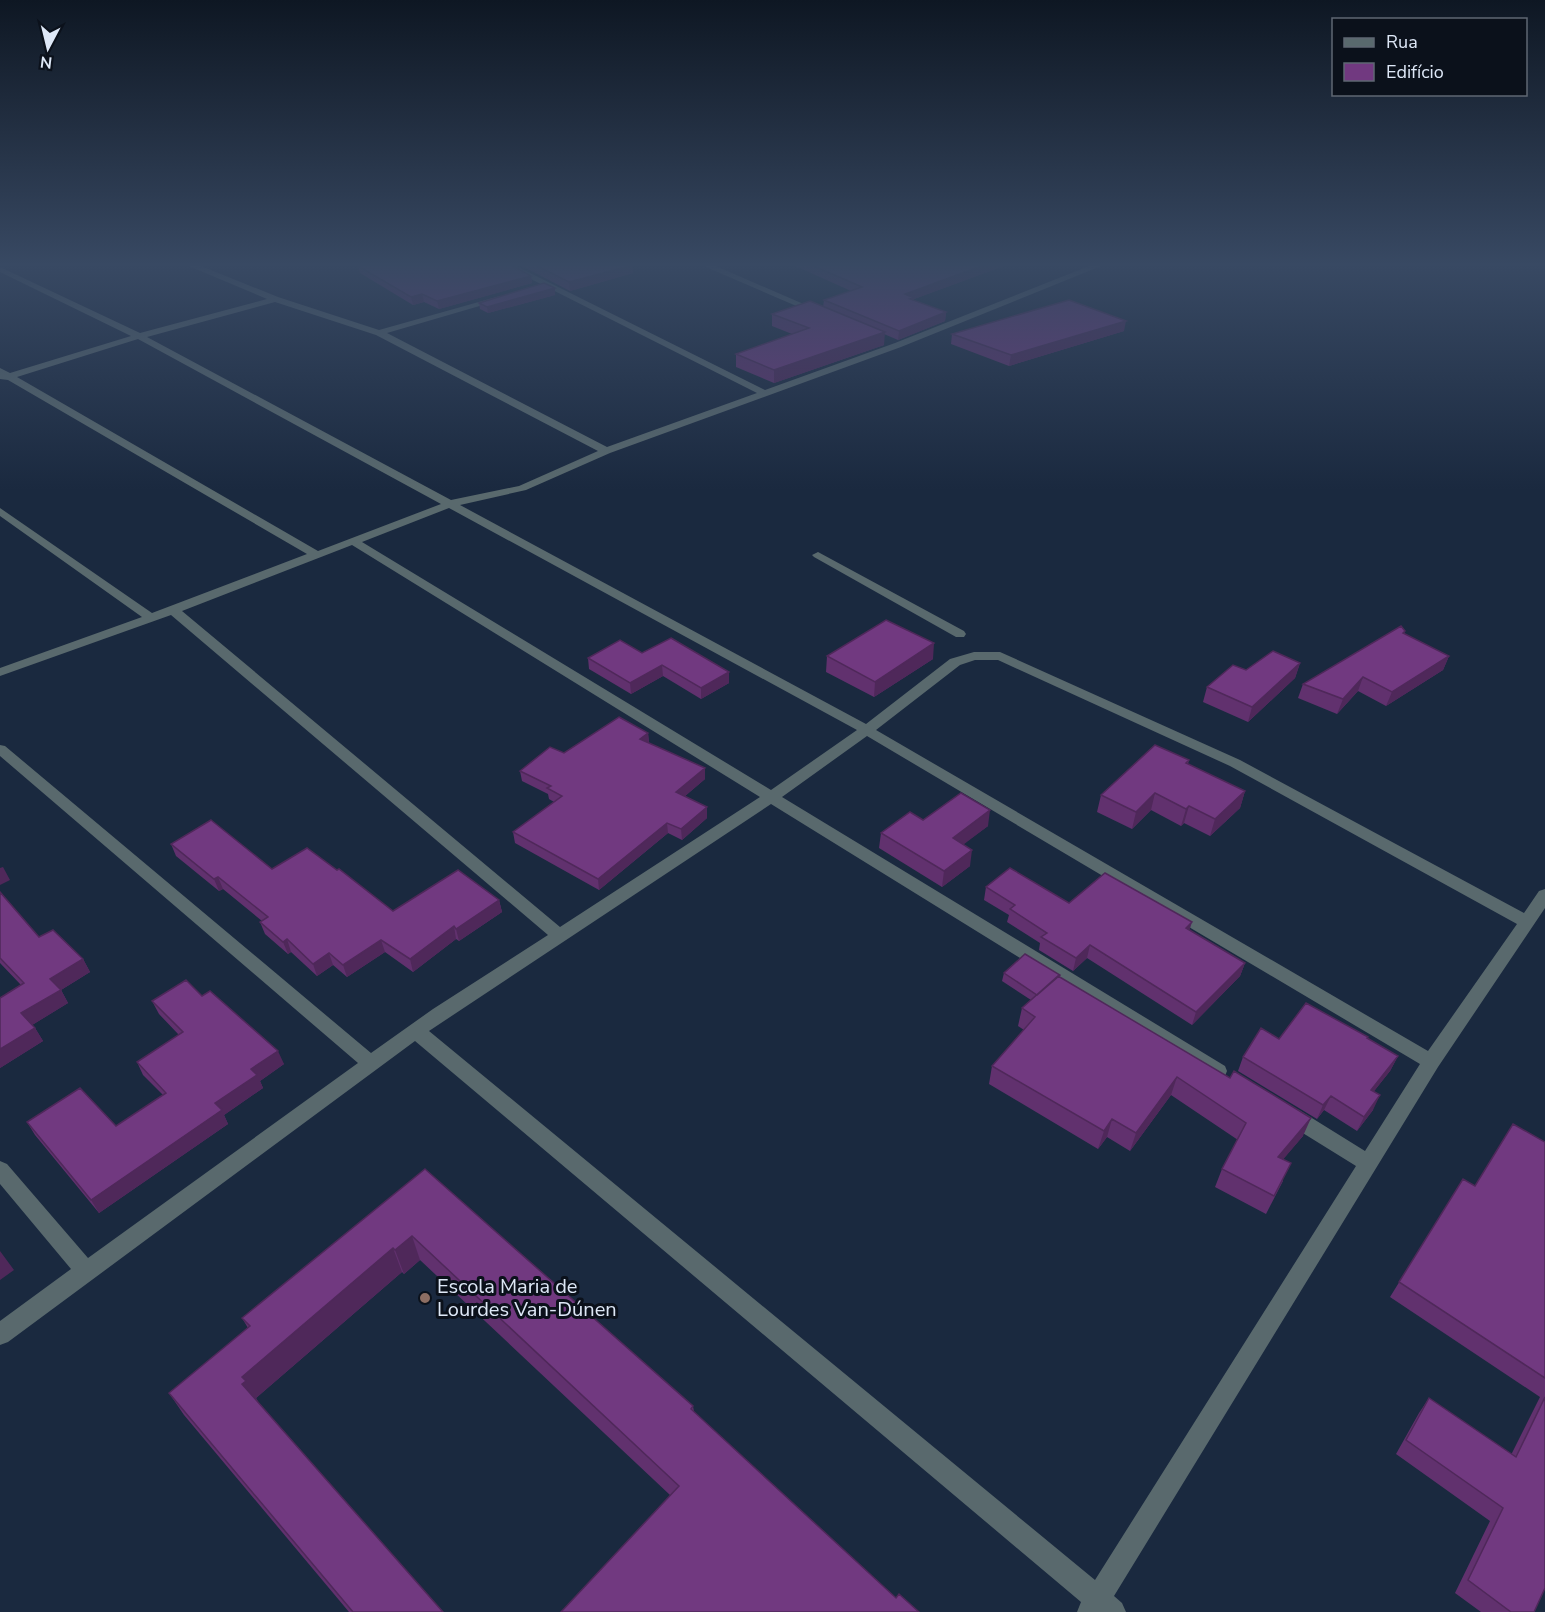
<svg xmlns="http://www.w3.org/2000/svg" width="1545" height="1612" font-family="'Nunito Sans',sans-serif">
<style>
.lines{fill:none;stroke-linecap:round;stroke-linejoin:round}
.minor{fill:#59696d;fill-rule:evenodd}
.wall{fill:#61316e}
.shaded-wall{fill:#4f285a}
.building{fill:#713980;stroke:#4f285a;stroke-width:1.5}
.education-dot{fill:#8d6e63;stroke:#0b111b;stroke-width:2}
.labels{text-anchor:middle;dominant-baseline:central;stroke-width:6;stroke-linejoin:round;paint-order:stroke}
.near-poi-label{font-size:20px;fill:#dee8f7;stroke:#0b111b;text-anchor:start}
</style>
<rect width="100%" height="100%" fill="#1a293f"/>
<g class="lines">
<path class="minor" d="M184,264H196L278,297L379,330L500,296V300L387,333L607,447L757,393L501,264H512L765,390L895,343L1094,264H1106L901,347L610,453L526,490L460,505L866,724L950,659L974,652H1000L1240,760L1524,913L1539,891L1545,889V908L1438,1067L1114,1596L1122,1603L1126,1612H1077L1081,1602L415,1041L8,1342L0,1345V1321L71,1269L0,1184V1161L7,1164L88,1258L358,1063L0,756V745L5,746L371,1053L433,1009L548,935L171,615L0,676V668L142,617L0,516V508L152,613L307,554L8,380L0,379V368L10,373L131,336L0,272V267L140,333L267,299ZM275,302L376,335L598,451L519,486L451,500L147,337ZM138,339L441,504L318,551L17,377ZM449,508L857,730L771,790L362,542ZM352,545L760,797L560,927L182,611ZM975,660H998L1230,766L1517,924L1428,1051L876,730L960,665ZM867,736L1420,1064L1365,1151L1299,1110L1292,1108L1285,1110L1282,1116L1285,1122L1356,1166L1095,1580L429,1031L771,804L1211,1076L1218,1079L1225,1076L1227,1071L1225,1066L782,797Z
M699,264H711L822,312L815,314Z
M818,552L964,631L966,634L964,637H956L814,557L812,555Z"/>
</g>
<path class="wall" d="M518,264H631L633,265V273L570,291Z
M791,264H1009L914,299V301L946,312L945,321L898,340L884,334V345L774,383L736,367V354L792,334L772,326V314L823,307L824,300L851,291Z
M358,266L531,276L532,283L439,309L424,302L413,305L360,273Z
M555,295L488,313L480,309L479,303Z
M1124,331L1009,366L951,344L952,334Z
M1405,631L1404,634L1449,656L1443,670L1386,706L1358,691L1337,714L1298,698L1303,684Z
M642,653L729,672V683L701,699L663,676L631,694L589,669L588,658Z
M827,656L933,659L874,697L826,672Z
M1300,663L1295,678L1248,722L1203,702L1207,687L1246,670Z
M648,733L649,743L705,768V779L685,796L707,807V818L682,840L668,833L599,890L515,843L513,832L554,802L549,799L548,794L522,781L520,771L564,753Z
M1189,760L1188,764L1245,791L1240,808L1210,836L1184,823L1181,826L1151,810L1132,829L1097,812L1101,795Z
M923,820L988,826L963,844L970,866L942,887L879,848L881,833Z
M171,844L272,869L393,911L499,900L502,912L459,941L456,939L413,972L385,952L347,977L333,965L317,976L291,952L288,954L265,934L260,922L262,921L223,889L219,891L176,856Z
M986,887L1069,903L1189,930L1245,963L1240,976L1192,1025L1087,958L1073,971L1039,950L1040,943L1007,922L1009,915L984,900Z
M0,892L39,937L83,959L90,972L61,990L68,1003L32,1025L35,1028L43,1041L0,1068L21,985L0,963Z
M1004,973L1060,975L1059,977L1303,1136L1283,1159V1181L1266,1214L1215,1187L1222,1169L1238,1140L1171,1095L1130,1151L1107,1137L1098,1149L989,1084L992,1066L1024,1030L1018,1026L1022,1008L1031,1000L1002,981Z
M202,996L284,1064L260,1081L263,1088L224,1115L228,1124L99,1213L35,1135L27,1122L116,1126L163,1095L143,1075L137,1062L179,1035L159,1014L152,1001Z
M1279,1039H1367L1398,1056L1390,1071L1374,1091L1373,1110L1357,1131L1324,1110L1317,1119L1238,1071L1243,1057Z
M1545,1142V1588L1534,1612H1481L1455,1593L1490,1521L1396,1454L1419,1413L1429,1398L1511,1455L1540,1397L1390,1297L1463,1179L1474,1186Z
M425,1169L693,1406L694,1412L896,1598L919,1612L670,1495L420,1260L404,1274L402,1272L256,1398L258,1402L443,1612H349L184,1415L169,1393L248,1328L242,1318Z"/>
<path class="shaded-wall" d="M987,264H1009L914,299V306L905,294Z
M633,265V273L570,291L569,282Z
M531,276L532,283L439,309L437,301Z
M555,288V295L488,313L487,307Z
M422,294L424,302L413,305L411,297Z
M946,312L945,321L898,340L899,331Z
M1126,321L1124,331L1009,366L1011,355Z
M885,332L884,345L774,383V370Z
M934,643L933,659L874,697L875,682Z
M1449,656L1443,670L1386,706L1392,692Z
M1300,663L1295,678L1248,722L1252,707Z
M662,665L663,676L631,694L630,683Z
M729,672V683L701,699V688Z
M1363,677L1358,691L1337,714L1343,699Z
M648,733L649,744L640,739Z
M705,768V779L677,803L676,792Z
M1245,791L1240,808L1210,836L1215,819Z
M1155,793L1151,810L1132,829L1136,812Z
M1189,806L1184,823L1181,826L1186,809Z
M707,807V818L682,840L681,829Z
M990,810L988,826L951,854L953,838Z
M667,823L668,833L599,890L598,879Z
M972,850L970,866L942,887L944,871Z
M3,867L10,880L0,885V868Z
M218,877L223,889L219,891L214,879Z
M499,900L502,912L459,941L456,929Z
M1192,922L1188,935L1186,928Z
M454,926L456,939L413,972L410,959Z
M287,939L291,952L288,954L283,942Z
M381,940L385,952L347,977L343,965Z
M1090,945L1087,958L1073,971L1076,958Z
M329,953L333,965L317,976L313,964Z
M83,959L90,972L61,990L68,1003L29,1027L21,1013L50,979Z
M1245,963L1240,976L1192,1025L1196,1012Z
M35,1028L43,1041L0,1068V1049Z
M278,1051L284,1064L260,1081L263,1088L224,1115L228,1124L99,1213L91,1200L215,1103L251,1069Z
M1398,1056L1390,1071L1364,1104L1371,1090Z
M1177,1077L1171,1095L1130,1151L1136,1133Z
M1380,1095L1373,1110L1357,1131L1364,1117Z
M1331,1096L1324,1110L1317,1119L1323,1105Z
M1311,1118L1303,1136L1270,1175L1278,1157Z
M1112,1119L1107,1137L1098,1149L1104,1131Z
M412,1236L420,1260L404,1274L395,1250Z
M393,1248L402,1272L256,1398L259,1403L242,1384V1377Z
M0,1251L14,1270L0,1280Z"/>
<path class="building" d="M365,264H510L531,276L437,301L422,294L411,297L358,266Z
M533,264H631L633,265L569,282Z
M809,264H987L905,294L914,298L910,299L946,312L899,331L824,300L862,287Z
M544,283L555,288L487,307L479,303Z
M1069,300L1126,321L1011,355L952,334Z
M810,301L885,332L774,370L736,354L809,328L772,314Z
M886,620L934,643L875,682L827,656Z
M1401,626L1405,631L1403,633L1449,656L1392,692L1363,677L1343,699L1303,684Z
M671,638L729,672L701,688L662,665L630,683L588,658L620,640L642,653Z
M1273,651L1300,663L1252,707L1207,687L1233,665L1246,670Z
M619,717L648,733L640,739L705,768L676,792L707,807L681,829L667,823L598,879L513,832L562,796L547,788L551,786L520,771L550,747L564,753Z
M1155,745L1189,760L1186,763L1245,791L1215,819L1189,806L1186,809L1155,793L1136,812L1101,795Z
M961,793L990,810L953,838L972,850L944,871L881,833L910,812L923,820Z
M211,820L272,869L307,848L337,870L339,869L393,911L458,870L499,900L456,929L454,926L410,959L381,940L343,965L329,953L313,964L287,939L283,942L260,922L268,917L218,877L214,879L171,844Z
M1010,868L1069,903L1105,873L1192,922L1186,928L1245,963L1196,1012L1090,945L1076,958L1041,937L1047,933L1010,909L1015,905L986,887Z
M0,892L39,937L53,930L83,959L50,979L61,990L21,1013L35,1028L0,1049V998L24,983L0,958Z
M1025,954L1060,975L1037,995L1004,973Z
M1058,976L1230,1078L1234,1071L1311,1118L1278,1157L1291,1163L1274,1196L1222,1169L1246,1123L1177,1077L1136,1133L1112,1119L1104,1131L992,1066L1035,1017L1022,1008Z
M186,980L202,996L210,991L278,1051L251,1069L257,1075L215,1103L222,1110L91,1200L27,1122L80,1088L116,1126L166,1093L137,1062L183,1032L152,1001Z
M1306,1003L1368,1037L1367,1038L1398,1056L1371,1090L1380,1095L1364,1117L1331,1096L1323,1105L1243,1057L1261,1028L1279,1039Z
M1513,1124L1545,1142V1378L1399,1282L1463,1179L1475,1186Z
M425,1169L693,1406L691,1409L896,1598L899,1594L919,1612H561L679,1486L412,1236L395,1250L393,1248L242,1377L246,1381L242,1384L443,1612H353L169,1393L250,1326L242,1318Z
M1545,1397V1588L1534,1612H1511L1468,1580L1503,1508L1406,1440L1429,1398L1516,1457Z"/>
<linearGradient id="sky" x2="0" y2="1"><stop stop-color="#0e1723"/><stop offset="0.54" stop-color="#384963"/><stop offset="1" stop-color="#384963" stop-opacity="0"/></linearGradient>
<rect width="1545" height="490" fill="url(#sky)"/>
<circle class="education-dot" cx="425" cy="1298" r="6"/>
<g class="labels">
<g class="near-poi-label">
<text x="437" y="1286">Escola Maria de<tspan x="437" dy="23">Lourdes Van-Dúnen</tspan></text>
</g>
</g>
<rect x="1332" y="18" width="195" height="78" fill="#0b111b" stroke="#5f6773" stroke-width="1.5"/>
<rect x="1344" y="38" width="30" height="9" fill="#59696d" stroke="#5f6773" stroke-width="1.5"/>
<text x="1386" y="48" font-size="18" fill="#dee8f7">Rua</text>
<rect x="1344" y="63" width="30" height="18" fill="#713980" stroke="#5f6773" stroke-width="1.5"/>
<text x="1386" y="78" font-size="18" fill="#dee8f7">Edifício</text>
<g transform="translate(48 48) rotate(187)" stroke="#0b111b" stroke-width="4.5" paint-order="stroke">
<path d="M0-4.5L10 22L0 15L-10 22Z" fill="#dee8f7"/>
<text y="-9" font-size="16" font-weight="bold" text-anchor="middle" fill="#dee8f7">N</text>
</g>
</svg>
